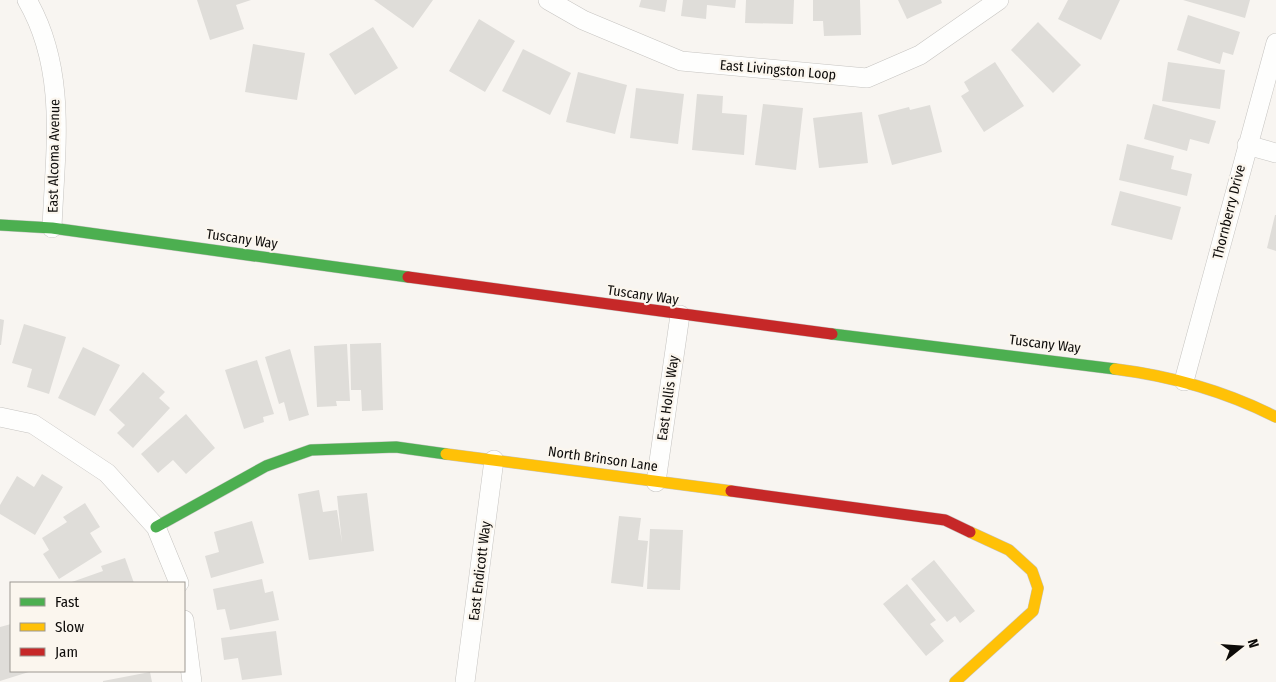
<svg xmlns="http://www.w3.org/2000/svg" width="1276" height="682" font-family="'Fira Sans Condensed',sans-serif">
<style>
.building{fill:#dfddd9}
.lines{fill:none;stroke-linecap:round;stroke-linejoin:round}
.street-casing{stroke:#c6c4c1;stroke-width:20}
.fast-casing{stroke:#c6c4c1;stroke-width:12}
.slow-casing{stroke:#c6c4c1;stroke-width:12}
.jam-casing{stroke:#c6c4c1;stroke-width:12}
.street{stroke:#fefefd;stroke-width:19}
.fast{stroke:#4caf50;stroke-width:11}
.slow{stroke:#ffc107;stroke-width:11}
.jam{stroke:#c62828;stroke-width:11}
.labels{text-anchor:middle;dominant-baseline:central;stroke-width:4.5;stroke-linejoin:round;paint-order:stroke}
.street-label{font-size:14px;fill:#0d0b09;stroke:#fbf6ee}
</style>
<rect width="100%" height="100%" fill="#f8f5f1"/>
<path class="building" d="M197,0H251L236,5L244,29L210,40Z
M374,0H433L413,28Z
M641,0H667L665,12L639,7Z
M683,0H736L735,8L707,5L706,19L681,16Z
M746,0H794L793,24L745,23Z
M813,0H860L861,35L824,36L823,21H813Z
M898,0H941L942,3L907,19Z
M1068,0H1120L1101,40L1058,19Z
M1183,0H1250L1245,18Z
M1188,15L1240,32L1233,55L1223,52L1220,64L1177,50Z
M479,19L515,41L485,92L449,71Z
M1038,22L1081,65L1053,93L1011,50Z
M373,27L398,68L355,95L329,54Z
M253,44L305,53L297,100L245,92Z
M523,49L571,73L550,115L502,91Z
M995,62L1024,106L984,132L961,96L969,91L964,82Z
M1168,62L1225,70L1220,109L1162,101Z
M578,72L627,85L615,134L566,122Z
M636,88L684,94L678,144L630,138Z
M697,94L723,96L722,113L747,115L744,155L692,150Z
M763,104L803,108L796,170L755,165Z
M1153,104L1216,121L1209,144L1190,139L1187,151L1144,139Z
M930,105L942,152L892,165L878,115L909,107L910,110Z
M862,112L868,163L819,168L813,118Z
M1127,144L1174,156L1171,169L1192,174L1187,196L1119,180Z
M1120,191L1181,207L1172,240L1111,225Z
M1275,215H1276V251L1267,248Z
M0,319L4,320L1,345H0Z
M24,324L66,337L49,394L27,387L32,369L12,363Z
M381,343L383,410L362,411L361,390H351L350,344Z
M347,344L350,401H336L337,406L317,407L314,346Z
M83,347L120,365L95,416L58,398Z
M290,349L309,415L289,421L284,402L279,404L265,357Z
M257,360L274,414L263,417L264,422L244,429L225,370Z
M143,372L165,392L159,398L170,408L133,448L117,433L125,425L109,410Z
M186,414L215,448L186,474L173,460L158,473L141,454Z
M42,474L63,487L35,535L0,514V505L17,476L34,487Z
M319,490L323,512L337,510L342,543L337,496L367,493L374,551L309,560L298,494Z
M85,503L100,527L90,533L102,552L59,579L43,554L49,550L42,538L67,522L63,517Z
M619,516L641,518L638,540L648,541L643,587L611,583Z
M252,521L264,563L211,578L205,556L219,552L214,532Z
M650,529L683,530L680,590L647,589Z
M125,558L134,583H69L103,571L101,566Z
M934,560L975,611L960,623L955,616L947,622L911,579Z
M262,579L265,593L273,591L279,620L230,630L225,609L217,610L213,589Z
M907,584L936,620L930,624L944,641L926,656L883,604Z
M11,624V671H32L0,681V627Z
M276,631L282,675L242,680L238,658L224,660L221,638Z
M150,672L152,682H103V681Z"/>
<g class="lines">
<g class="street-casing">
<path id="street" d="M27,0C68,71 55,150 52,228
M548,0L583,20L681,61L867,78L920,55L999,0
M1247,145L1276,153
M1184,381L1276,43
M0,417L33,424L107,473L156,527L179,583
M656,482L680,315
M184,620L192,682
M465,682L494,460"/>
</g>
<g class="fast-casing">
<path id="fast" d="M0,225L52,228L408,277
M832,334L1115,369
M156,527L266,466L311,450L396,447L446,454"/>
</g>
<g class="slow-casing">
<path id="slow" d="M1115,369C1171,376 1225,391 1276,417
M446,454L731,491
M955,682L1033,611L1038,588L1032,571L1009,550L970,532"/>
</g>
<g class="jam-casing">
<path id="jam" d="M408,277L832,334
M731,491L945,520L970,532"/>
</g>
<use href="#street" class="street"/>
<use href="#fast" class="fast"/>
<use href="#slow" class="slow"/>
<use href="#jam" class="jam"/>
</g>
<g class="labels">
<g class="street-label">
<text transform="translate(778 70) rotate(5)">East Livingston Loop</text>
<text transform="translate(54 156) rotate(-89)">East Alcoma Avenue</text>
<text transform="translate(1229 212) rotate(-76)">Thornberry Drive</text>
<text transform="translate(242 239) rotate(8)">Tuscany Way</text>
<text transform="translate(643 295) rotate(8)">Tuscany Way</text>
<text transform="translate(1045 344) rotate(7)">Tuscany Way</text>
<text transform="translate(668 398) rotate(-82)">East Hollis Way</text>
<text transform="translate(603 459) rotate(8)">North Brinson Lane</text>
<text transform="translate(480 571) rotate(-83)">East Endicott Way</text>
</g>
</g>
<rect x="10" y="582" width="175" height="90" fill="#fbf6ee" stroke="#9c9892"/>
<rect x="20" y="598" width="25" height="8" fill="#4caf50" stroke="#9c9892"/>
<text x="55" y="607" font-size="15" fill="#0d0b09">Fast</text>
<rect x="20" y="623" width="25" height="8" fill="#ffc107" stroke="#9c9892"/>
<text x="55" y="632" font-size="15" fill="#0d0b09">Slow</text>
<rect x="20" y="648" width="25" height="8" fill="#c62828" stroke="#9c9892"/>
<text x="55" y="657" font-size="15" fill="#0d0b09">Jam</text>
<g transform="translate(1241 647) rotate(73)" stroke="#fbf6ee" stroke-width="4" paint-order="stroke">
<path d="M0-4L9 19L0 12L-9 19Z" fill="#0d0b09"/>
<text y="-8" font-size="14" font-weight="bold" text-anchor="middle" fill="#0d0b09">N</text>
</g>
</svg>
